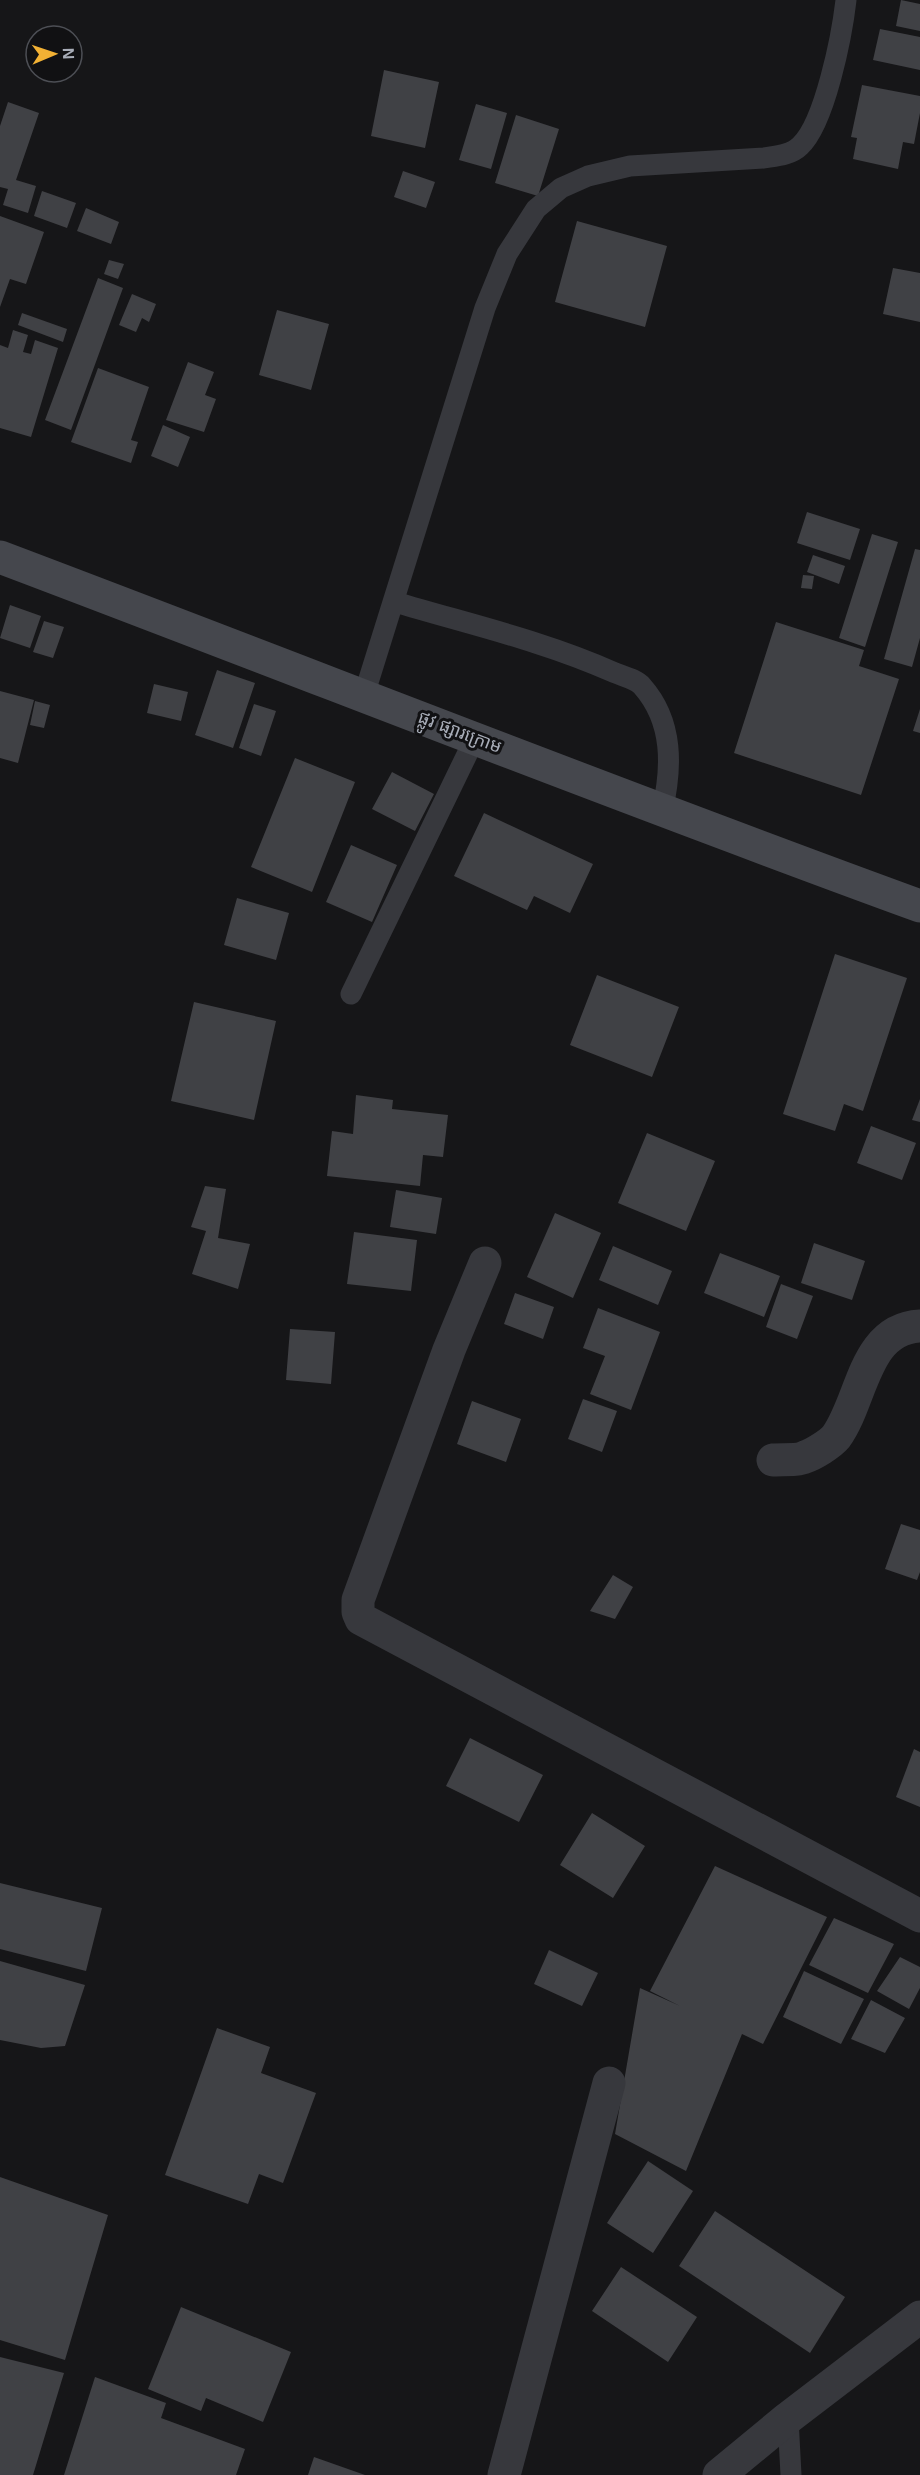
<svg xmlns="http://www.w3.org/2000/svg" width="920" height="2475" font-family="Helvetica,'Noto Sans Khmer',sans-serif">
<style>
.building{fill:#404145}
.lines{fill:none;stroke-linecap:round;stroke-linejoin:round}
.lane{stroke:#37383d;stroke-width:21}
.street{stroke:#37383d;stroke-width:33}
.secondary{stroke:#45474d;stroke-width:33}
.labels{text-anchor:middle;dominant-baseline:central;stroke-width:6;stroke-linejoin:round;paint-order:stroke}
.street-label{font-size:18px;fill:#a8adb8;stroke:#111113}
</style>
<rect width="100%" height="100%" fill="#161618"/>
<path class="building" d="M901,0L920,4V31L896,26Z
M880,29L920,37V70L873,60Z
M384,70L439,82L425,148L371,136Z
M862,85L920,96V113L914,144L903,142L898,169L853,159L857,138L851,137Z
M8,102L39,113L16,180L36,186L28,213L3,205L8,189L0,187V126Z
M476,104L507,113L491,169L459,160Z
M516,115L559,129L538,196L495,183Z
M403,171L435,182L426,208L394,197Z
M42,191L76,203L67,228L34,216Z
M86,208L119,222L111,244L77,231Z
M0,216L44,232L26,284L10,279L0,307Z
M577,221L667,246L645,327L555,302Z
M109,260L124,264L118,279L104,274Z
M893,268L920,273V322L883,314Z
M98,278L123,288L71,430L45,420Z
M132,294L156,304L149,322L142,318L136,332L119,325Z
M277,310L329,324L311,390L259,375Z
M22,313L67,329L63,342L18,325Z
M13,330L28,335L23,352L31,354L35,340L58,348L31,437L0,428V345L8,348Z
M188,362L214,372L205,395L216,399L204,432L166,420Z
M98,368L149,387L131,440L138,442L131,463L71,442Z
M163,425L190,437L178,467L151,456Z
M807,512L860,529L850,560L797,543Z
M872,534L898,542L865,647L839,638Z
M915,549L920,550V638L912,667L884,659Z
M813,555L845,566L839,584L807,572Z
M803,575L814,576L812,589L801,588Z
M10,605L41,616L30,648L0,638Z
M44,621L64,627L53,658L33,652Z
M776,622L864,650L859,666L899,679L861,795L734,753Z
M217,670L255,683L233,748L195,735Z
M154,684L188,692L181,721L147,713Z
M0,691L34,700L18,763L0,758Z
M35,701L50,705L44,728L30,725Z
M254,704L276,711L261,756L239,748Z
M920,709V733L913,731Z
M295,758L355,782L312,892L251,867Z
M392,772L434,794L415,831L372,809Z
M484,813L593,864L570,913L534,896L527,910L454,876Z
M351,845L397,865L372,922L326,902Z
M237,898L289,913L276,960L224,945Z
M835,954L907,978L863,1111L844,1104L835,1131L783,1114Z
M597,975L679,1007L652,1077L570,1045Z
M194,1002L276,1021L254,1120L171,1101Z
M356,1095L393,1100L392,1109L448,1115L443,1157L423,1155L420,1186L327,1176L332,1131L353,1134Z
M920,1099V1122L912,1120Z
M871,1126L916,1143L902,1180L857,1163Z
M647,1133L715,1161L686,1231L618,1203Z
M205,1186L226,1189L218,1238L250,1244L238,1289L192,1274L206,1231L191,1227Z
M396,1190L442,1198L436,1234L390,1227Z
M555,1213L601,1233L573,1298L527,1277Z
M354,1232L417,1240L411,1291L347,1284Z
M814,1243L865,1261L852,1300L801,1283Z
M613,1246L672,1271L658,1305L599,1280Z
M720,1253L780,1276L764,1317L704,1293Z
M781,1284L813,1296L797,1339L766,1327Z
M515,1293L554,1307L543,1339L504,1324Z
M598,1308L660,1332L631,1410L590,1394L605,1356L583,1348Z
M290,1329L335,1332L331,1384L286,1380Z
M583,1399L617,1411L602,1452L568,1439Z
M472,1401L521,1419L506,1462L457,1444Z
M901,1524L920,1530V1572L917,1580L885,1569Z
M613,1575L633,1587L615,1619L590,1611Z
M470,1738L543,1775L519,1822L446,1786Z
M914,1749L920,1752V1807L896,1797Z
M592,1813L645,1846L613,1898L560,1865Z
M715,1866L827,1917L763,2044L742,2034L686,2171L615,2134L640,1988L680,2006L650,1991Z
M0,1883L102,1908L86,1971L0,1949Z
M834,1918L894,1944L868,1993L809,1965Z
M549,1950L598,1973L582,2006L534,1984Z
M900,1957L920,1967V1988L909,2009L877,1991Z
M0,1961L85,1985L65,2046L41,2048L0,2040Z
M804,1971L864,1999L841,2044L783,2017Z
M871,2000L905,2018L885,2053L851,2039Z
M217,2028L270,2047L261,2073L316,2093L283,2183L259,2174L248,2204L165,2175Z
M648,2161L693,2191L653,2253L607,2223Z
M0,2177L108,2215L65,2360L0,2340Z
M715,2211L845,2297L810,2353L679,2266Z
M621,2267L697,2317L668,2362L592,2311Z
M181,2307L291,2352L263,2422L206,2398L201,2411L148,2389Z
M0,2357L64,2373L33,2475H0Z
M95,2377L166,2403L161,2418L245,2449L236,2475H64Z
M314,2457L365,2475H308Z"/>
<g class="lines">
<path class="lane" d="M395,602C468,624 544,641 613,672C622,676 636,679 642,686C674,722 672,768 662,812
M364,695L485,308L507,254L536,209L561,188L588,176L630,166L764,158C776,156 791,155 800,146C825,123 842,35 846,0
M351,994L475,738
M788,2418L791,2475"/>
<path class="street" d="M485,1263L449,1350L358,1600V1612L361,1619L920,1916
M773,1460C782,1459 797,1461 805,1457C814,1454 830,1444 836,1437C863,1400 863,1329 920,1326
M504,2475L609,2083
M719,2475L788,2418L920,2317"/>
<path class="secondary" d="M0,557C307,673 612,794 920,906"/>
</g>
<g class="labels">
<g class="street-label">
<text transform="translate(460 732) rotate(21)">ផ្លូវ ផ្សារក្រោម</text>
</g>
</g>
<g transform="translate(54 54) rotate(88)"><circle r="28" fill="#111113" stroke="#4d4f55" stroke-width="1.5"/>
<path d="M0-4.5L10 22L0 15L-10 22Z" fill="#f2b134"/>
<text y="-9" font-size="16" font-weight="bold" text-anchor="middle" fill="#a8adb8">N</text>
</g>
</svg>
